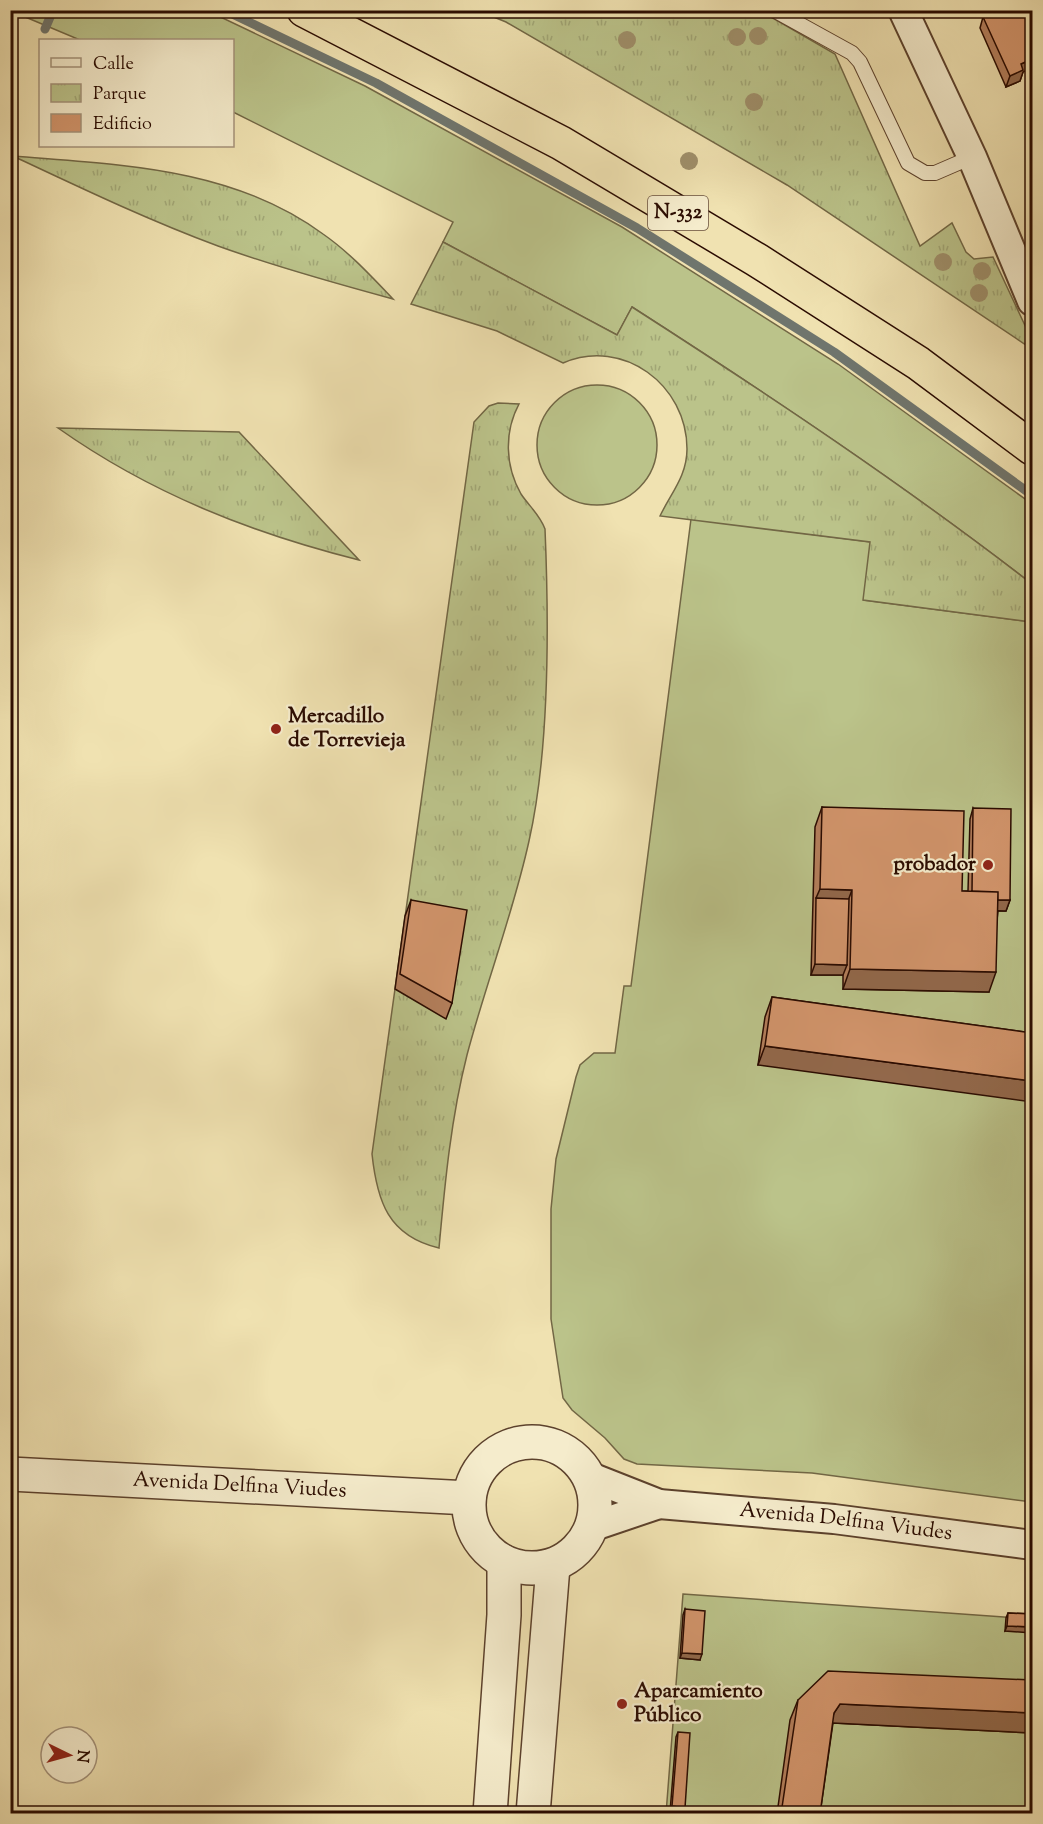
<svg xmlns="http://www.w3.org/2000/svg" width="1043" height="1824" font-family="'Sorts Mill Goudy',serif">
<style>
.grass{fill:#bbc38a;stroke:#726745;stroke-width:1.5}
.park{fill:url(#park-tufts);stroke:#726745;stroke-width:1.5}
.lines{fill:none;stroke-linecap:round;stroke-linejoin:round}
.stream{stroke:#6f756d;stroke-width:9}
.service-casing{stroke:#5c412c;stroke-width:16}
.minor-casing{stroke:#5c412c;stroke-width:32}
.tertiary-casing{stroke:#5c412c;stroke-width:36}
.trunk-casing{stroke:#2a0b00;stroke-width:36}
.service{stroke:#f5eccc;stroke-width:14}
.minor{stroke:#f5eccc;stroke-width:28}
.tertiary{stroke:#f5eccc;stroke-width:33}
.trunk{stroke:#f0e2b1;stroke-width:33}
.tree{fill:#9f8f6a}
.wall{fill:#b47f5c;stroke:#2a0b00;stroke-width:1.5}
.shaded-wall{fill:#92684b;stroke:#2a0b00;stroke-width:1.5}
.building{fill:#d1946b;stroke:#2a0b00;stroke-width:1.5}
.poi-dot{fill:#8f2418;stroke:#f5eccc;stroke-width:2}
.labels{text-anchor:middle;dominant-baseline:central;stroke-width:4.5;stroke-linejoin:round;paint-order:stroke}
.shield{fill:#f5eccc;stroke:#674e3d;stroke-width:1.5}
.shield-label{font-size:20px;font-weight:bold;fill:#2a0b00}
.poi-label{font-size:21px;font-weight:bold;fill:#2a0b00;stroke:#f5eccc;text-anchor:start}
.street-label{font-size:21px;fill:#2a0b00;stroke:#f5eccc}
</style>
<defs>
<pattern id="park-tufts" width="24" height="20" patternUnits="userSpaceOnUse" patternTransform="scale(1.5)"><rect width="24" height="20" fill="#bbc38a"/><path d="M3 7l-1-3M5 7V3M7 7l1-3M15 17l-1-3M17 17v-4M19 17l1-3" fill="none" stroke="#a1a675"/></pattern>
</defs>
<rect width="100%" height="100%" fill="#f0e2b1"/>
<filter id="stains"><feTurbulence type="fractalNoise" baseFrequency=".00333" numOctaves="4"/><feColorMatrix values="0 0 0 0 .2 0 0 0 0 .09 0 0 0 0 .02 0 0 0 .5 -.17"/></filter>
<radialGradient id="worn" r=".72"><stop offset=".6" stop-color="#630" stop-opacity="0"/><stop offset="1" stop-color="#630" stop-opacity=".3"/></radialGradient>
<path class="grass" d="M11,11H208L365,86L622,227L838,364L1032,504V584C904,485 769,395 632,307L617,335L443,242L453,222L233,112L232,40H80Z
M537 445a60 60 0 1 1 120 0a60 60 0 1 1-120 0Z
M691,519L871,542L864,600L1032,622V1502L812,1473L637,1464L624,1459L605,1438L572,1410L563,1398L551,1319V1209L556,1159L576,1077L580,1065L594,1053H615L624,986H631Z
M683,1594L1032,1619V1813L666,1814Z"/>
<path class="park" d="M479,11L758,10L778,21L835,54L920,246L952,223L966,252L974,259L993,257L1029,334L1026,345L787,185L506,22Z
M13,156C121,165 232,167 323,234C349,252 371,276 393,299C334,283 276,267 218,246C148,220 81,188 13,156Z
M443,242L617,335L632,307C769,395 904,485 1032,584V622L863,600L870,542L660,516C671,493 687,476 687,449C687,385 623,337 563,363L497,331L411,304Z
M498,403L519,404C504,432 505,466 521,494C529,506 540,515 545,529C549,624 550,748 529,841C513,914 486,983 467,1055C451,1118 445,1182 439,1248C388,1236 377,1201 372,1154L474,422L489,406Z
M58,428L239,432L359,560C251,533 150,493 58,428Z"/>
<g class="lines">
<path class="stream" d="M224,10L376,83L637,228L834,352L1032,495
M45,29L53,10"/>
<g class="service-casing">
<path id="service" d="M774,10L852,53L860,62L908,163L925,173H935L972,157"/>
</g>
<g class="minor-casing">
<g id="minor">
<path d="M903,10L972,157L1032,301"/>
<path id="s1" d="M588,1476L659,1504L834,1519L1032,1545"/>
<path d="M591,1527L659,1504"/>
</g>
</g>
<g class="tertiary-casing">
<g id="tertiary">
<circle cx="532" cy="1505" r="63"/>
<path id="s2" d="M10,1474L469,1498"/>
<path d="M490,1814L504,1615V1562"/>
<path d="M533,1814L553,1566"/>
</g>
</g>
<g class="trunk-casing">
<path id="trunk" d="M304,10L561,143L757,260L918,363L1032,448"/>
</g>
<use href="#service" class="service"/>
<use href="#minor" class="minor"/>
<use href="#tertiary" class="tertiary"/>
<use href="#trunk" class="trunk"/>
</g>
<g class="tree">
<circle cx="758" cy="36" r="9"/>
<circle cx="737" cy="37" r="9"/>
<circle cx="627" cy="40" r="9"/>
<circle cx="754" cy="102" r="9"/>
<circle cx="689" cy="161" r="9"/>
<circle cx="943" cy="262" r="9"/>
<circle cx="982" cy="271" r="9"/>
<circle cx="979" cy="293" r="9"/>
</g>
<path class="wall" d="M983,17L1023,72L1020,81L1006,87L980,28Z
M1032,97V124L1026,109L1030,98Z
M822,807L962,891H968L970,819L973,808L1010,900L1006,911H998L989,992L843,989V975H811L815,827Z
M411,900L452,1003L446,1019L395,989L405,916Z
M1032,989V1006L1030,1005Z
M772,997L1032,1033L758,1065L765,1017Z
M685,1609L700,1660L680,1658L683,1615Z
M1008,1613L1032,1614L1005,1631L1006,1618Z
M1032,1680V1733L833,1723L820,1814H777L790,1720L798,1700Z
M678,1732L683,1813L670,1812L676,1737Z"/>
<path class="shaded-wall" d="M1032,59V68L1023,72L1020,81L1006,87L1010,76L1021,64Z
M820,889L852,890L845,909L816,898Z
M972,900H1010L1006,911L968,910Z
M815,964L847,965L843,975H811Z
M850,969L996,972L989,992L843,989Z
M765,1046L1032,1081V1102L758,1065Z
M1007,1626L1032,1627V1633L1005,1631Z
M682,1653L702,1654L700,1660L680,1658Z
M840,1704L1032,1713V1733L833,1723L827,1733L834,1713Z
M672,1806L685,1808L683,1813L670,1812Z"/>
<path class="building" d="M999,10H1032V59L1021,64L1023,70L1010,76L983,17Z
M1032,97V105L1030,98Z
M822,807L964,811L962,891L998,892L996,972L850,969L852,890L820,889Z
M973,808L1011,809L1010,900H998V892L972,891Z
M816,898L849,899L847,965L815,964Z
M411,900L467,910L452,1003L400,974Z
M772,997L1032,1033V1081L765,1046Z
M685,1609L705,1611L702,1654L682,1653Z
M1008,1613L1032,1614V1627L1007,1626Z
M828,1671L1032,1680V1713L840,1704L834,1713L820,1814H781L798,1700Z
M678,1732L690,1733L685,1808L672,1806Z"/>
<g class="poi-dot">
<circle cx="276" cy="729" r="6"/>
<circle cx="988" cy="865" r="6"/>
<circle cx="622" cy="1704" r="6"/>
</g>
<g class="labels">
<rect class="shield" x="648" y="196" width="60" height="34" rx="4.5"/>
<g class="shield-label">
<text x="678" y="213">N-332</text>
</g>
<g class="poi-label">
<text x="288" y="717">Mercadillo<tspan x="288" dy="24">de Torrevieja</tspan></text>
<text x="976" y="865" text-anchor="end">probador</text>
<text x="634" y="1692">Aparcamiento<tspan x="634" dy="24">Público</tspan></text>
</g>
<g class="street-label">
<text stroke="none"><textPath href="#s2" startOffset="230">Avenida Delfina Viudes</textPath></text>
<text stroke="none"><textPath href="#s1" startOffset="264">Avenida Delfina Viudes</textPath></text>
</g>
</g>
<rect width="1043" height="1824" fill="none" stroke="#f0e2b1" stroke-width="36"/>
<rect x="12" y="12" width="1019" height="1800" fill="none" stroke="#2a0b00" stroke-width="3"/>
<rect x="18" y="18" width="1007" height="1788" fill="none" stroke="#2a0b00" stroke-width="1.5"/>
<rect x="39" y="39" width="195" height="108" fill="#f5eccc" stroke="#a4927a" stroke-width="1.5"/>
<rect x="51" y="58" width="30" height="9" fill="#f5eccc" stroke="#a4927a" stroke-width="1.5"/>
<text x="93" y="69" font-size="18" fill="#2a0b00">Calle</text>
<rect x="51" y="84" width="30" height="18" fill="url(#park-tufts)" stroke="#a4927a" stroke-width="1.5"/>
<text x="93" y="99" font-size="18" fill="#2a0b00">Parque</text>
<rect x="51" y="114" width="30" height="18" fill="#d1946b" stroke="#a4927a" stroke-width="1.5"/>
<text x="93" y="129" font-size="18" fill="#2a0b00">Edificio</text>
<g transform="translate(69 1755) rotate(95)"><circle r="28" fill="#f5eccc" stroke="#a4927a" stroke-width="1.5"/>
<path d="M0-4.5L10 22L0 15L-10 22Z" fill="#8f2418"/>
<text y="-9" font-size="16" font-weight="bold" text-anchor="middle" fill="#2a0b00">N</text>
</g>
<rect width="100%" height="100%" filter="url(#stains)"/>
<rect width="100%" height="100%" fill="url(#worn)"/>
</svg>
